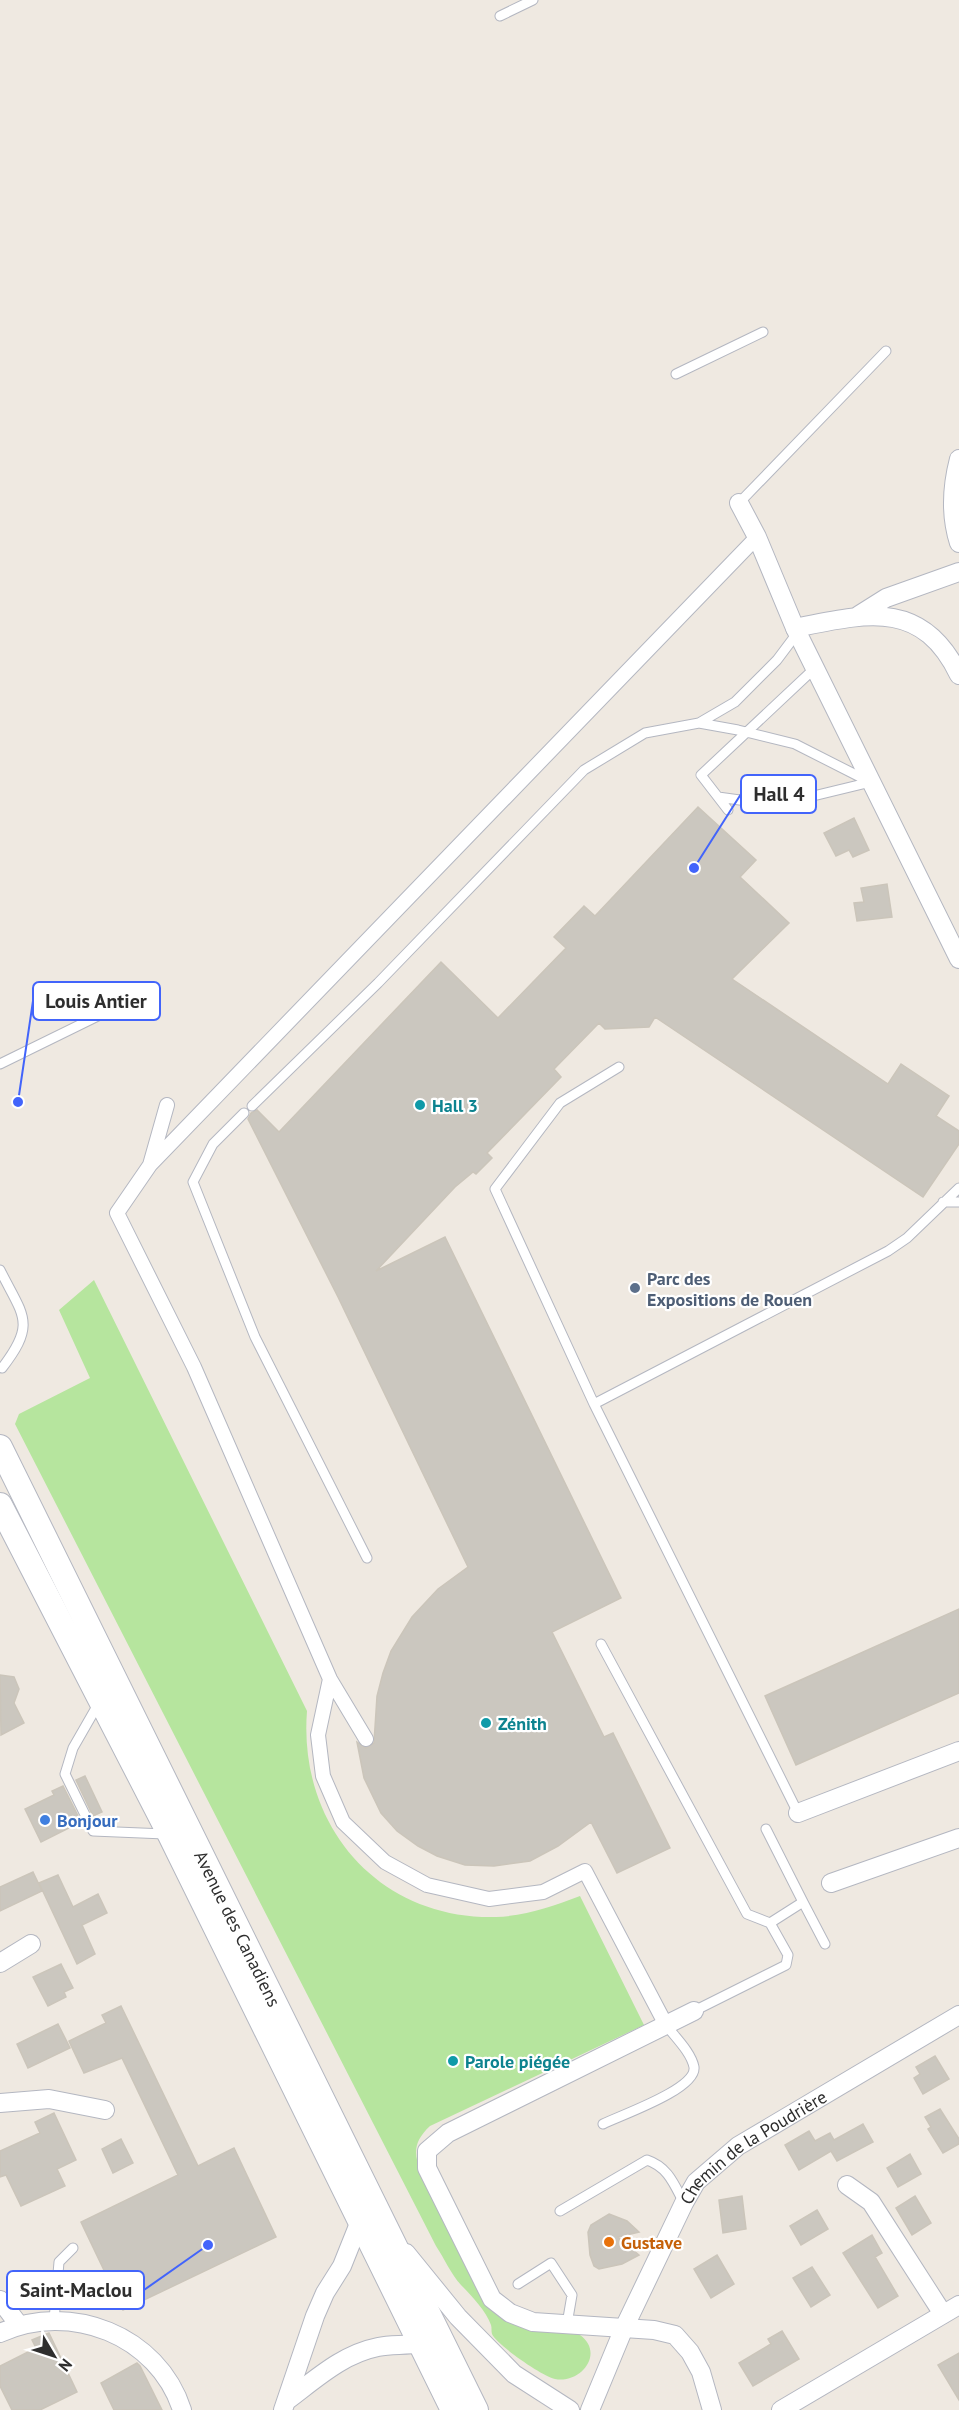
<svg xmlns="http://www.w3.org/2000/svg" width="959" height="2410" font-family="'PT Sans',sans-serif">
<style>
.grass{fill:#b6e59e}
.building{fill:#cbc7bf;stroke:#cbc5ba;stroke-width:1.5}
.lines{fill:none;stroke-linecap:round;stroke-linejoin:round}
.service-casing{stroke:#b4b7c1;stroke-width:11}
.pedestrian-casing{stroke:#b4b7c1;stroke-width:16}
.minor-casing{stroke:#b4b7c1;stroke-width:20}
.secondary-casing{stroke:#b4b7c1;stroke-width:26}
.service{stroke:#fff;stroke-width:9}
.pedestrian{stroke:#fff;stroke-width:14}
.minor{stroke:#fff;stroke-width:18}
.secondary{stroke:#fff;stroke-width:24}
.culture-dot{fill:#0f9aa8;stroke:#fff;stroke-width:2}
.service-dot{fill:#5c6f8a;stroke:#fff;stroke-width:2}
.shop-dot{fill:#3f7fe0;stroke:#fff;stroke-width:2}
.food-dot{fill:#e8710a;stroke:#fff;stroke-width:2}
.labels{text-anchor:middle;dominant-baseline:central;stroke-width:4.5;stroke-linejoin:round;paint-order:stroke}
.culture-label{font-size:18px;font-weight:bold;fill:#0d838f;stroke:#fff;text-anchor:start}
.service-label{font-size:18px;font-weight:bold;fill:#4e5e75;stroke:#fff;text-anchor:start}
.shop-label{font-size:18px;font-weight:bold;fill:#366cbe;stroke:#fff;text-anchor:start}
.street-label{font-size:18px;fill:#2e2e2e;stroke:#fff}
.food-label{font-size:18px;font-weight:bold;fill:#c56008;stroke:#fff;text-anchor:start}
.leader{fill:none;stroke:#4264fb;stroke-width:2}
.callout-dot{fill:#4264fb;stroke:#fff;stroke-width:2}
.callout{fill:#fff;stroke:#4264fb;stroke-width:2}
.callout-label{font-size:20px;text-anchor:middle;font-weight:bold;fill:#2e2e2e}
</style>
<rect width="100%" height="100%" fill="#efe9e1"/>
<path class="grass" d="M94,1280L307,1711C298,1825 378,1920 496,1917C526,1916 553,1906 580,1896L644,2025L430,2126C414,2141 413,2153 421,2172L486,2303L580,2335C605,2353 581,2384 555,2379C542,2376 497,2345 492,2334C491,2331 492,2328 491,2325C486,2311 471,2295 461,2285C451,2274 444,2258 436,2246L15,1424L19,1414L90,1378L59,1310Z"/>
<path class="building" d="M698,807L756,860L740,877L789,923L732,979L888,1084L901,1064L949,1096L936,1116L959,1131V1144L923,1197L655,1017L649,1027L605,1029L599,1023L554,1069L561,1077L487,1153L492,1158L476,1174L473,1172L455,1187L376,1271L445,1237L621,1598L552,1632L604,1737L613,1733L670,1848L617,1873L591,1822L558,1846L530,1861L494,1866L465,1865L437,1856L418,1846L397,1831L381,1813L364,1778L357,1742L366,1748L374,1743L377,1696L383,1673L391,1651L412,1617L438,1589L468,1567L338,1297L248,1119L251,1113L257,1110L279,1132L441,962L498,1018L566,948L554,937L584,906L595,916Z
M854,818L869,850L853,857L849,850L836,856L824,833Z
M887,884L892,917L857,921L854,903L864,902L861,888Z
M959,1609V1693L796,1765L765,1696Z
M0,1675L14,1677L19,1689L14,1703L24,1723L1,1735Z
M85,1776L102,1812L93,1816L76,1780Z
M63,1786L81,1822L41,1842L25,1809L54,1795L52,1791Z
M33,1872L42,1891L0,1911V1887Z
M58,1875L73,1907L98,1894L107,1913L82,1925L95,1954L77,1964L39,1883Z
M61,1964L73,1988L64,1992L66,1997L48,2006L33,1977Z
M121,2006L198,2166L234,2148L276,2237L123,2310L81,2222L178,2175L122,2058L84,2073L69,2041L106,2023L102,2015Z
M58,2024L70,2048L28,2068L17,2044Z
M935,2056L949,2079L923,2094L914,2078L920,2074L916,2067Z
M940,2109L959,2139V2144L943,2153L928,2129L931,2127L925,2117Z
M54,2113L76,2160L57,2169L65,2186L21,2206L6,2175L0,2177V2151L40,2133L35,2122Z
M863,2124L873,2142L837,2161L831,2151L799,2170L785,2145L809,2131L815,2141L830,2133L834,2140Z
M121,2139L133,2163L113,2173L102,2149Z
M910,2154L921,2174L898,2187L887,2168Z
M742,2196L746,2229L723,2233L719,2200Z
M915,2196L931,2223L912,2235L896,2208Z
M817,2210L828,2229L801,2245L790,2226Z
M609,2214L627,2221L639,2232L618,2237L639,2255L622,2264L599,2269L594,2266L590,2255L588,2232L591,2225Z
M872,2235L882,2253L875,2257L898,2296L878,2308L843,2253Z
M717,2255L734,2284L711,2298L694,2269Z
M812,2267L830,2295L811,2307L793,2278Z
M782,2331L799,2359L753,2386L739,2363L771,2344L768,2339Z
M49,2333L77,2392L40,2410H12L0,2386V2366L36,2348L32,2340Z
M959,2353V2400L938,2365Z
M137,2363L140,2366L162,2410H114L101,2383Z"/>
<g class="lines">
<g class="service-casing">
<path id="service" d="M500,16L533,0
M676,374L763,332
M739,503L886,351
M699,723L735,702L777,660L798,632
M718,797L776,805L871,782
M728,810L701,775L815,668
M0,1064L106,1012
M619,1067L560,1103L495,1189L594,1404L888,1251L907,1238L959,1188
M252,1106L378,983L584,770L645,733L699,723L738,730L795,744L868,781
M244,1113L213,1144L193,1182L255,1337L367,1558
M943,1202H959
M0,1270C23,1316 37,1323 2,1368
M594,1404L798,1813
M601,1644L747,1914L770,1923
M100,1701L73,1748L65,1774L93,1831L165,1834
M766,1829L803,1902
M694,2011L786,1965L788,1955L770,1923L803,1902L825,1944
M603,2124C621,2115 697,2089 694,2067C691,2052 675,2037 666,2025
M560,2211L647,2160C668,2167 674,2184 684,2203
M518,2284L551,2263L572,2295L567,2324
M54,2320L59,2262L73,2248"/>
</g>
<g class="pedestrian-casing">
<path id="pedestrian" d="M167,1105L150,1165L117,1213L194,1367L330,1679L366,1739
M150,1165L757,537
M330,1679L318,1735L323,1776L343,1822L385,1862L427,1885L489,1899L543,1892L585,1871L666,2025"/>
</g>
<g class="minor-casing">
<g id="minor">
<path d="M959,459C952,486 950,515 959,543"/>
<path d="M739,503L757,537L795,628L959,959"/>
<path d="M859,615L886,598L959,572"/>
<path d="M795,628C865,614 922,598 959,675"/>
<path d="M798,1813L959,1751"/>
<path d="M831,1883L959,1838"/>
<path d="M0,1963L31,1944"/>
<path d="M694,2011L448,2133L427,2151V2168L492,2299L510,2313L533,2322L654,2330L675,2335L690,2352L701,2372L712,2410"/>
<path d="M0,2103L49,2099L105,2110"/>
<path d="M847,2185L871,2202L943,2314"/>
<path d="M406,2253L458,2317L514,2374L570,2410"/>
<path d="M0,2300L19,2325"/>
<path d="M0,2333C70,2301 158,2335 182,2410"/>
<path d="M289,2399C317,2378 343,2354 378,2347C392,2344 406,2346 420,2343"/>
<path d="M283,2410L315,2316L325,2293L342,2266L360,2221"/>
<path id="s1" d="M590,2410L624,2328L684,2203L696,2182L738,2146L959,2015"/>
<path d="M781,2410L959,2305"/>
</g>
</g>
<g class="secondary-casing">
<g id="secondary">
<path id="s2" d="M0,1447L476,2410"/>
<path d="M0,1505L170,1835L453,2410"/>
</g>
</g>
<use href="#service" class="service"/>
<use href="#pedestrian" class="pedestrian"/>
<use href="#minor" class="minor"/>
<use href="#secondary" class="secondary"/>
</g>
<g class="culture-dot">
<circle cx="420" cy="1105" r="6"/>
<circle cx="486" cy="1723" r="6"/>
<circle cx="453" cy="2061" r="6"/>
</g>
<circle class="service-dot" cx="635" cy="1288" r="6"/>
<circle class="shop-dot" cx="45" cy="1820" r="6"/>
<circle class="food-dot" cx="609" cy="2242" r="6"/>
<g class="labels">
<g class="culture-label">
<text x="432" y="1105">Hall 3</text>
<text x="498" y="1723">Zénith</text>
<text x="465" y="2061">Parole piégée</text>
</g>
<g class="service-label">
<text x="647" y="1278">Parc des<tspan x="647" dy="21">Expositions de Rouen</tspan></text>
</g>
<g class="shop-label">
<text x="57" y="1820">Bonjour</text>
</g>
<g class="street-label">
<text stroke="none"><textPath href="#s2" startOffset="537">Avenue des Canadiens</textPath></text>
<text stroke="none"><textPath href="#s1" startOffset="318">Chemin de la Poudrière</textPath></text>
</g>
<g class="food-label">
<text x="621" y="2242">Gustave</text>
</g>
</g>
<path class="leader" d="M694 868L741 794M18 1102L33 1001M208 2245L144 2290"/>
<g class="callout-dot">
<circle cx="694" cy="868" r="6"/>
<circle cx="18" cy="1102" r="6"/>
<circle cx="208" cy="2245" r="6"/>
</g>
<g class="callout">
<rect x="741" y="775" width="75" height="38" rx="6"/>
<rect x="33" y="982" width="127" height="38" rx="6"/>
<rect x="7" y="2271" width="137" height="38" rx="6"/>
</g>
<g class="callout-label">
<text x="779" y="801">Hall 4</text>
<text x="96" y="1008">Louis Antier</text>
<text x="76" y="2297">Saint-Maclou</text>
</g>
<g transform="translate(54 2356) rotate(129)" stroke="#ffffff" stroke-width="4.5" paint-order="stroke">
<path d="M0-4.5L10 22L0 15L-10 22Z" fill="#2e2e2e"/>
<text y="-9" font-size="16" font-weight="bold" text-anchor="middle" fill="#2e2e2e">N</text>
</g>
</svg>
